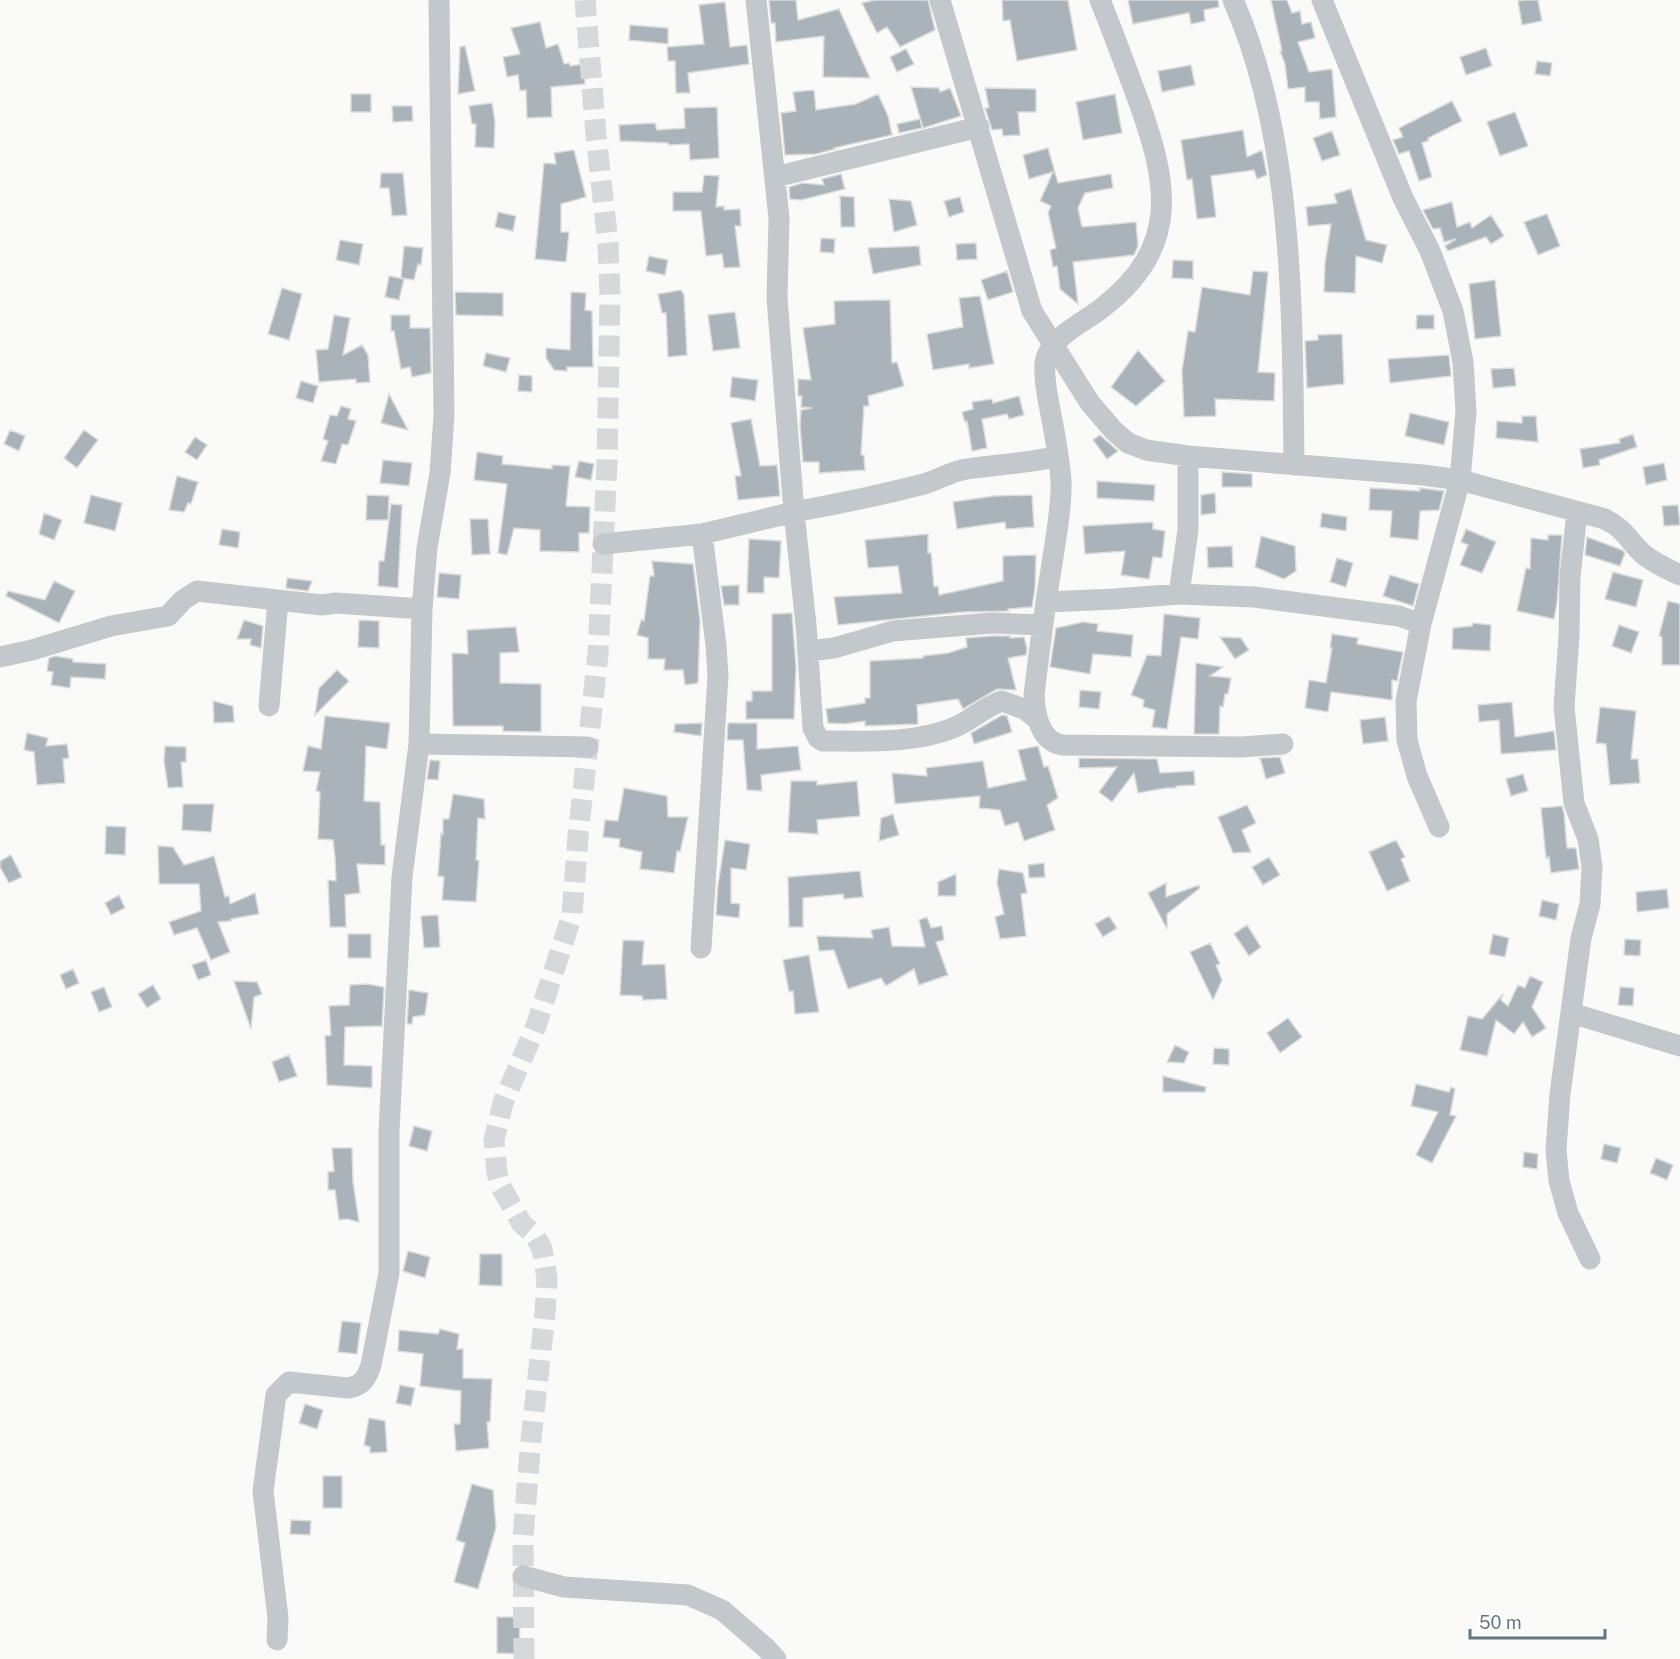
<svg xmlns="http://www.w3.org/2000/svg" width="1680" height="1659" font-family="'Public Sans',sans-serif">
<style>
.building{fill:#aab3b9;stroke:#dcdcda;stroke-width:1.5}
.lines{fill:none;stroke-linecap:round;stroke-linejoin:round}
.minor-tunnel{stroke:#d5d9db;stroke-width:21;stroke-dasharray:21 10;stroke-linecap:butt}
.minor{stroke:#c3c8cc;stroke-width:21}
</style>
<rect width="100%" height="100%" fill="#fafaf8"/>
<path class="building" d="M769,0H796L798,20L839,9L870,78L823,77L824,36L776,42L775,23H771Z
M875,0H928L935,30L900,47L887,27L877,33L862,3Z
M1002,0H1068L1077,50L1017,61L1010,20L1003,21Z
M1128,0H1218L1219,7L1204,10L1205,21L1191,24L1189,13L1133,24Z
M1271,0H1287L1292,13L1300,11L1302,24L1311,22L1315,38L1298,42L1309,72L1332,69L1336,117L1320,119L1319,102H1305V87L1288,89L1285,64L1280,51H1282Z
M1526,0H1538L1542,21L1522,25L1518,1Z
M725,2L730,47L747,45L749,64L688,73L690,93H676L675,61H668L667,47L704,44L699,5Z
M540,22L546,48L558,44L564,64L569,63L570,66L583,64L585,84L551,87L552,117L527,118L526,90L520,91L518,75L507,77L503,57L520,54L511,28Z
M630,25L668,28V44L629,40Z
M465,46L475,91L458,94L460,47Z
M1486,48L1492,66L1466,75L1460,57Z
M906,49L914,64L897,72L890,57Z
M1537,61L1552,63L1550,76L1535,74Z
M1191,65L1195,85L1162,92L1158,71Z
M911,87L939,88L940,92L950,88L961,116L923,128Z
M985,88L1036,89V112H1018L1020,135L1003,136L1002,129L992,130L985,108H989Z
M814,90L816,110L856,104L878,94L888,116L892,135L834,148L835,149L816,154L785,155L781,113L796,111L793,92Z
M351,94H371V112H351Z
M1115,94L1122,133L1083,140L1076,102Z
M1452,101L1462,121L1428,138L1429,140L1422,143L1432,177L1419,181L1409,151L1399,154L1393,140L1403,137L1399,128Z
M492,103L495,121L494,148L475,147L476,124H472L469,106Z
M392,106H412L413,121L393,122Z
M717,107L719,158L690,160L689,144L669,145L668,143L620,141L619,125L655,123L657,130L685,128L684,108Z
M1515,112L1528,146L1500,156L1487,122Z
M920,119L922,128L899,133L897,124Z
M1243,130L1247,157L1262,150L1267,175L1257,179L1254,170L1211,176L1216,217L1197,219L1192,179L1187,180L1181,140Z
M1332,131L1340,155L1322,161L1313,138Z
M1048,148L1058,183L1111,174L1113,188L1085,193L1078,208L1082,227L1136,222L1138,246L1134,255L1073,262L1078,304L1060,289L1057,266L1053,267L1050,250L1056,248L1048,213L1051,206L1040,201L1053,172L1029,179L1023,155Z
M574,150L586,197L561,204V232H569L566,262L535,259L544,163L556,164L554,153Z
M381,173H403L407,215L392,216L389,188H380Z
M841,174L845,189L801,200L790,199L789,187L803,183L824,185L822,179Z
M704,175L719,176L716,207L724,206V210L740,209L741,226H735L740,267L724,268L722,254L706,256L701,211H673V192H702Z
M1351,189L1366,240L1387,245L1382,263L1356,256L1355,293L1324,292L1325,263L1331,224L1308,226L1306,207L1337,203L1334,194Z
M840,196L854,197L855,227H841Z
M960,197L964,212L949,217L944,201Z
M889,199L911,201L917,225L894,232Z
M1452,202L1457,227L1470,222L1472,228L1491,215L1504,236L1491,244L1486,237L1448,251L1445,246L1456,239L1444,242L1440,228L1433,229L1423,210Z
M498,212L516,216L513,231L495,227Z
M1547,214L1560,246L1538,255L1524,222Z
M821,238L835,239L834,253L820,252Z
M340,240L363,244L359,265L336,260Z
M976,243L977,259L957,260L956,244Z
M404,246L423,248L421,265L418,264L414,280L401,278Z
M919,246L921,265L873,274L868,248Z
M649,256L668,260L665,275L646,271Z
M1173,260L1193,261V279L1172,278Z
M1007,271L1013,292L988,300L981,280Z
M1253,271L1268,272L1258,372L1275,373L1274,401L1215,399L1216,416L1184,417L1182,371L1188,331L1195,332L1202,287L1250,295Z
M389,276L404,279L399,300L385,297Z
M1495,280L1501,336L1475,339L1469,284Z
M282,288L302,294L289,340L268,334Z
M681,290L684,295L687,355L668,357L666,313H662L658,294Z
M455,292L503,293V316L456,315Z
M571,292L586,293L585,310L592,311L593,367H567V371L554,370L546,358V348L570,350Z
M980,296L994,364L969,368V364L933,370L927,334L963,327L959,298Z
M890,300L892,363L897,362L904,386L868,396L869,406H864L861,455H864L865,470L819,473V462H803L800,425L801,410L812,408L801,407L802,396H798V379L811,380L803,328L835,324L834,301Z
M735,312L740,348L713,351L708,315Z
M334,315L350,318L343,355L362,345L368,355L370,382L356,383V379L319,382L316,350L328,349Z
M391,315H410V328H430L431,373L412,377L410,367L401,369L394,331H391Z
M1417,315H1434V329H1416Z
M1342,334L1344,384L1307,388L1305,341L1318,340V335Z
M1138,350L1165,381L1136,406L1111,387Z
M486,353L510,358L506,372L483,366Z
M1449,355L1451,376L1390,383L1388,359Z
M1514,368L1516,386L1493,388L1491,369Z
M519,375L532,376V392L518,391Z
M732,377L758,380L755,401L730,397Z
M301,381L318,386L313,403L296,398Z
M389,394L408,430L381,423Z
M1019,396L1024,415L1009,419L1007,414L982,419L987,448L972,451L967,421L965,422L962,412L973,409L972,402L992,399L993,403Z
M341,406L351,409L348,419L356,421L348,445L342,444L336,464L321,461L328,441L323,439L330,415L337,416Z
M1410,413L1449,422L1444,445L1405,436Z
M1522,416H1536L1538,442L1496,438L1497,421L1522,423Z
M751,419L760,466L777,465L780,496L738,500L735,476H741L731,423Z
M10,430L25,436L19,451L4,444Z
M84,430L98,440L77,468L64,458Z
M1633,434L1637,447L1599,460L1600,465L1583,468L1580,449L1620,443L1619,439Z
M1100,435L1118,451L1107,459L1093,440Z
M195,437L207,445L197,460L185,452Z
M477,452L503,456L502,464L552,469V465L570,466L566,506L590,507L589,533H579V552L540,551V530L514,528L507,555L498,553L507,484L474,480Z
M383,460L412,463L409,486L380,483Z
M579,461L594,464L591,480L575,477Z
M1664,463L1667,480L1646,485L1643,467Z
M1222,472L1252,474V487H1222Z
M177,476L198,482L191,504L188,503L184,512L169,510Z
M1097,481L1155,485L1154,501L1097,498Z
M1370,488L1420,491L1419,488L1444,491L1439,510L1420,511L1418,540L1390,537L1392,511L1369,510Z
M1215,493L1216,513L1201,515V495Z
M91,495L122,503L115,531L84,523Z
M367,495L389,496L388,520H366Z
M1032,495L1034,527L1006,529L1005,522L957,529L953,502L994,496Z
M391,504L402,505L398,588L378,586L379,561H384Z
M1678,505L1680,525L1664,526L1662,506Z
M44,513L62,520L54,540L39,534Z
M1322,513L1347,517L1346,531L1320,527Z
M470,519H488L490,554L472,555Z
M1153,522V529L1165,531L1162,558L1153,557L1149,579L1121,575L1125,551L1085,554L1083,526Z
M222,529L240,532L238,548L219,545Z
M1466,529L1496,542L1482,573L1460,565L1468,545L1461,542Z
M928,534V553H931L934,587L938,586L939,595L1003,581V556L1036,555L1035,588L1032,607L1008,609L1009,611L963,612L838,625L834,597L902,593L898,566L868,568L865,540Z
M1548,535H1562L1557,603L1554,619L1517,611L1526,568L1530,569L1531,538L1548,540Z
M1261,536L1295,546L1296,571L1284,579L1255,567Z
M1587,537L1622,550L1625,553L1620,566L1585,555Z
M749,539L781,541L779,578L764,577V593H747Z
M1232,546L1233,567L1208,568L1207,547Z
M1337,558L1353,563L1346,587L1330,582Z
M652,561L693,564L700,620L698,683L685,685L683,670H664L665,659H648V638L637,635L641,620L644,621L650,576H654Z
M1613,572L1643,580L1636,607L1605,599Z
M439,573L461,575L459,599L437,597Z
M1390,575L1419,584L1413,606L1383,596Z
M287,578L312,581L308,591L286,588Z
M54,581L75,591L59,623L6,596L8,591L45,600Z
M739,585V605H724L721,586Z
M1668,601L1680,604V665H1662V637L1659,636Z
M792,613L796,667L794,719H746V701H752V691H772V614Z
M1164,614L1200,618L1198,639L1181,637L1167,729L1152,727L1155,710L1143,707L1144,700L1131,695L1147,655L1161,656Z
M244,620L263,626L261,648L250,645L251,639H237Z
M359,620L379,621V648L358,647Z
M1083,622L1098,624L1097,631L1133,635L1131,657L1093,654L1090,674L1050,667L1056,628Z
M1473,623L1491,625L1490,651L1452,649L1453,628L1472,626Z
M1619,625L1639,632L1631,653L1612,646Z
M516,627L519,652L500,653V683L541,684V732L503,731V726H453L452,653L468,654L467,630Z
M1332,634L1358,638L1357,644L1403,652L1397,681L1392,680V700L1331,692L1328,712L1305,708L1309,680L1326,683L1332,648H1330Z
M992,636H1010V638L1024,637L1027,648L1026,655L1008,658L1016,690L997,689L963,709L958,699L917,705L918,724L865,726V721L844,724L828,723L826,709L865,703V698H870V661L923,658V656L948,653L967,647L966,638Z
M1220,637L1241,638L1249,650L1235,659Z
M55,656L73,659V662L106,664L105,679L71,677L70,688L51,685L53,672L47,671L49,658Z
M1196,663L1223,667L1210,676L1231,678L1228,694H1225L1223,707L1220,706L1219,734H1194Z
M337,670L349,681L315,715L319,688Z
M1080,690L1101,692L1099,709L1079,707Z
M213,701L233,706L234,722L214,723Z
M1512,702L1515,737L1554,731L1556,750L1501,754L1499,720L1479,722L1478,705Z
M1600,707L1636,711L1631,759H1638L1640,783L1610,785L1606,744L1596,743Z
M1002,715L1007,716L1012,732L974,744L971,733Z
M325,716L390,723L387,749L366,746L364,801L380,802L381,845H385V865L357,864L360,893L345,895L346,927H330L328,880L336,881L335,857L333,840L318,839L320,792L316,791L320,772L303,771L308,746L321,749Z
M1385,717L1388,741L1363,744L1360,720Z
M702,723L701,736L674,732L675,724Z
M728,723H757V749L798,746L801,770L761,775L762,791L747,790L743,740H727Z
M27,733L48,738L46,746L67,744L69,758L63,759L65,783L37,785L34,752L24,750Z
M165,746L186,747V762H181L183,787L168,788L164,761Z
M1038,746L1044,767L1048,766L1058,798L1047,805L1055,830L1024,841L1018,822L1005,826L1000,810L979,808L980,796L895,804L892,773L927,776L926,768L983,761L988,788L1026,780L1018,750Z
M1280,757L1285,773L1266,779L1260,758Z
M1079,758L1157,759L1160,773L1194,771L1195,785L1176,786V788H1166L1138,793L1134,773L1112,802L1099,792L1117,767L1079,768Z
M430,760L440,761L438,780L427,779Z
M1523,774L1528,791L1511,796L1506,779Z
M791,781H817V785L857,781L860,816L817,820L818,834L788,832Z
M624,788L667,796L668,817H688L680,852L677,851L674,873L640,869L642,852L619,847L620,839L603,837L605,820L618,821Z
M453,794L484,799L485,819L478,818L476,860L479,861L476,902L442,900L444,877L438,876L441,833L443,834V819H449Z
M183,804H214L211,832L182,830Z
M1247,805L1256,823L1242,830L1251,852L1233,853L1218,817Z
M1562,806L1564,813L1567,848H1576L1579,869L1551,873L1549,857L1546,858L1541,808Z
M893,814L899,835L879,841L881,818Z
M106,826L126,827L125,855L105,854Z
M725,840L750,844L746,870L731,868V903L740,904L739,918L716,915L718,885Z
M1396,840L1405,857L1401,859L1410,881L1387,891L1369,852Z
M158,846L173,847L184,865L214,856L225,897L229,896L230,904L255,893L259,914L231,919V921L218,922L230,952L211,960L197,928L174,935L169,922L201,911L199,884H159Z
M11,855L22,877L9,883L0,867V861Z
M1269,857L1280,875L1263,885L1252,867Z
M1044,863L1045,877L1029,878L1028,865Z
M999,869L1023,873L1027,893L1021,894L1026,936L1000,939L995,917L1004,914L997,883Z
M860,871L863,897L844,899L843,894L803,898V927H789L788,877Z
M956,874V896H938V882Z
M1166,883V897L1199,885L1200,888L1167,914V929L1148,893Z
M1667,889L1669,908L1637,912L1636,892Z
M119,895L125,908L111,915L105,903Z
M1542,900L1559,904L1556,920L1539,916Z
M438,915L440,947L424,948L421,916Z
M1109,916L1117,928L1103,937L1095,924Z
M927,917L931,928L942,926L944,940L936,942L948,975L919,985L914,969L886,986L881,978L848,989L834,950L819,951L817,936L873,938L871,930L889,927L892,946L925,947L919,920Z
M1247,925L1261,947L1249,956L1234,934Z
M348,934H371V958H348Z
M1493,934L1509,938L1505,957L1489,954Z
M1625,939L1641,940L1640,956L1624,955Z
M623,940L644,941L642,965L665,964L667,999L643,1000L642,996L620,995Z
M1210,943L1220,964L1216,965L1222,980L1213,1000L1190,952Z
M809,955L819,1012L795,1014L793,991L789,992L783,960Z
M206,960L211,975L198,980L192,965Z
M73,969L79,983L66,989L60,975Z
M1530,976L1543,982L1532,1007L1546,1028L1532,1037L1523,1022L1514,1034L1496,1020L1487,1056L1460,1050L1468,1016L1482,1019L1503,994L1501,1000L1508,1006L1518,985L1525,988Z
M234,981L257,982L262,994L254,997L251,1029Z
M367,984L384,987L382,1026L345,1027L344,1065L372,1066V1088L327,1085L325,1036L331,1035L329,1006L349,1005L350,985Z
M153,985L161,999L147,1008L138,994Z
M104,987L112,1007L99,1012L91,992Z
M1620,987L1634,988L1633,1006L1618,1005Z
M409,990L428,993L425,1015L413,1017L412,1024H407Z
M1288,1018L1302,1037L1280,1053L1267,1033Z
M1175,1045L1189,1052L1184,1063L1167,1062Z
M1214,1048L1229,1049V1065L1213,1064Z
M289,1055L297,1076L279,1082L272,1062Z
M1163,1076L1206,1087L1205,1092H1163Z
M1416,1084L1449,1092L1451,1087L1455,1089L1450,1115L1456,1116L1432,1163L1416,1155L1438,1112L1411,1106Z
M414,1126L432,1131L427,1151L409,1146Z
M1604,1144L1621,1148L1617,1163L1601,1159Z
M332,1148H352L353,1182L359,1222L347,1219L339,1220L335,1190H328V1172L334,1171Z
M1524,1152L1538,1154L1537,1169L1523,1167Z
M1656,1158L1673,1165L1667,1180L1650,1173Z
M408,1251L430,1257L425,1278L403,1271Z
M480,1254H502V1286L479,1285Z
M342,1321L361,1323L357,1354L338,1352Z
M440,1329L459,1334L457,1349H463V1378L492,1379L490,1422H487L489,1448L456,1451L454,1424H460L461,1391L420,1386L423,1354L398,1351L399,1330L438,1334Z
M400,1385L415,1388L411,1406L396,1403Z
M305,1404L323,1410L317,1429L299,1423Z
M369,1418L385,1421L387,1452L370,1453V1447L364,1445Z
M323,1476H342V1508H323Z
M472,1484L493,1490L496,1528L478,1589L454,1582L465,1543L456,1540Z
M291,1520L311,1521L310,1535L290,1534Z
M497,1617H520L519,1654L497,1653Z"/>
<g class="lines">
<path class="minor-tunnel" d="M524,1659L523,1537L531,1439L545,1314L547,1278L542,1249L538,1241L534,1234L522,1224L501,1187L497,1173L494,1140L503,1103L536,1026L572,915L578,836L598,654L607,463L610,295L608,244L596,135L585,0"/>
<path class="minor" d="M940,0L1032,311L1090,403L1114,431L1128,443L1146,450L1188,456L1423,475L1460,480L1605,519C1626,530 1627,539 1643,554C1654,563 1667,569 1680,575
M1100,0C1113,32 1125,65 1137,97C1168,182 1182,246 1102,308C1083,323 1048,338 1045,363C1044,375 1046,388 1048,399C1053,426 1059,453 1061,480C1062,508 1055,542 1051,570C1044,611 1039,653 1034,695C1035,714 1040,741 1062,745L1242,747L1283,744
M1233,0C1295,140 1292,314 1294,465
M1322,0L1403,198L1430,251L1453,311L1463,362L1466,411L1460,480L1421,624L1406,701L1407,740L1417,776L1439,827
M775,177L979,127
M1577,512L1570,577L1569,636L1564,707L1574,803L1588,839L1592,867L1590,904L1581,938L1560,1094L1556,1150L1559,1181L1568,1213L1590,1259
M603,544L702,534L794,512L777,298L779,218L756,0
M1179,594L1188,530V456
M1046,602L1115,599L1179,594L1254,597L1399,616L1421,624
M808,651L834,648L893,631L992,623L1043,625
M0,657L32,650L111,626L168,616L183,600L197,591L322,605L336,603L422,609
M269,706L278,600
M1037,719L1024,709L1002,701C984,707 971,721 953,728C913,744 866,741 823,741L818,738L813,728L806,625L794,512C838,504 881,495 924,484C939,480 951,471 967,469C997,464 1027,464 1058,456
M419,744L588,747
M701,948L718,676L716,645L702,534
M1571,1013L1680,1046
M523,1576L564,1587L688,1595L722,1610L766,1648L776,1659
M277,1640L278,1618L263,1491L276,1395L289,1382L348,1388C362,1386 367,1378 371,1365L389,1273V1131L402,877L419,744L422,609L427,548L440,473L444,416L439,0"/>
</g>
<path d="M1470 1629v9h135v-9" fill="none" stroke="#657683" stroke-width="3"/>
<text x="1479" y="1629" font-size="18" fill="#657683" stroke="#ffffff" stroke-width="4.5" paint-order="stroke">50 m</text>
</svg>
